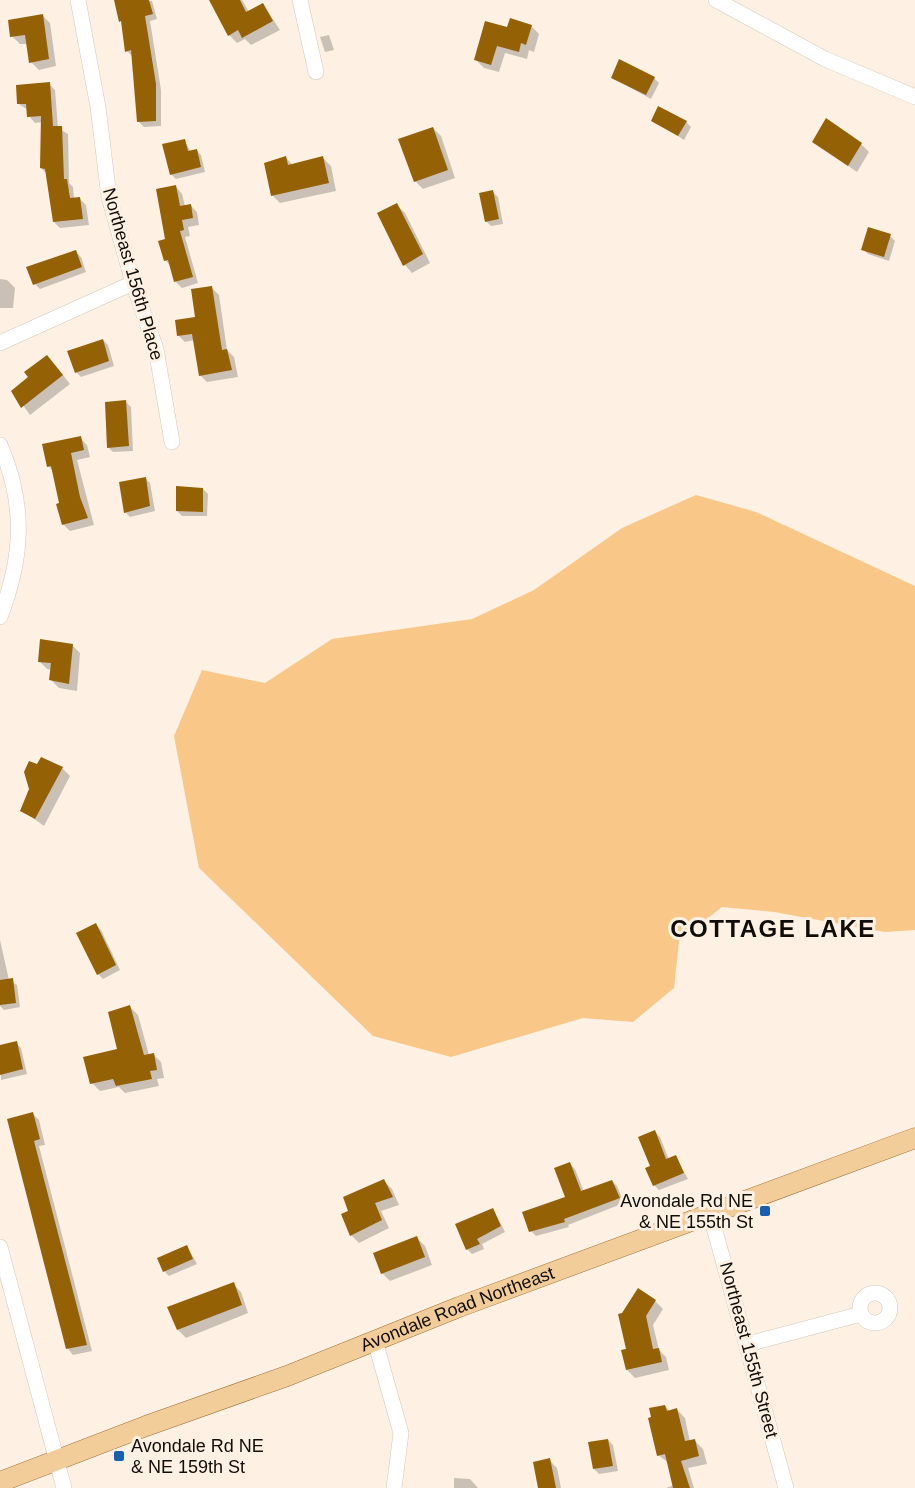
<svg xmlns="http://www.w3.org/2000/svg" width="915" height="1488" font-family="Helvetica,sans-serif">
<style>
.green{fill:#f9c788}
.shadow{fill:#0003}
.building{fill:#956105}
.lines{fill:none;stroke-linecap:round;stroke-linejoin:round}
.minor-casing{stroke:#d2c6b7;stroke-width:16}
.major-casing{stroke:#9e733a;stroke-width:21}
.minor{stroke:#fff;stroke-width:15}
.major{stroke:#f2cd9a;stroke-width:20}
.poi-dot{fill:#195faf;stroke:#fef1e3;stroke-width:2}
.labels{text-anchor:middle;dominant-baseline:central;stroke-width:6;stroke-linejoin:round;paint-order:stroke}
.street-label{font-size:18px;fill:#100c07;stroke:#fef1e3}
.poi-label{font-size:18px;fill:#100c07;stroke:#fef1e3;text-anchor:end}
.district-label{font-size:24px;font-weight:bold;letter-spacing:1.5px;fill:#100c07;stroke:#fef1e3}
</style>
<rect width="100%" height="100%" fill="#fef1e3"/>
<polygon class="green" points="696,495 756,512 915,586 915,930 885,932 774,912 722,907 679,941 674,988 633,1022 583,1018 451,1057 373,1036 199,868 174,736 202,670 265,683 332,639 472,619 534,590 622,528"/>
<g class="shadow">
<polygon points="116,0 152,1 157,19 150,21 161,90 161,126 144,127 139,122 132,56 127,51 123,24"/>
<polygon points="211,0 242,0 249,12 263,4 280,30 251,45 245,39 237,43 229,35"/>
<polygon points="42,15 50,23 56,66 39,70 31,62 28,44 20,44 12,36"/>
<polygon points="531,26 539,34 534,52 529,50 527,59 505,53 499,72 484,68 476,60 508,29"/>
<polygon points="329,35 334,50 325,52 320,37"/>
<polygon points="613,78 654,78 659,83 651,99"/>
<polygon points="49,84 55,90 58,128 68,134 69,183 73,187 74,199 80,199 86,205 89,225 60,228 54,222 47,174 41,168 43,122 35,123 29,116 28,110 19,104"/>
<polygon points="653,120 686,122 691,127 684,140"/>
<polygon points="433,128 441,136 455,178 423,189 415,181"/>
<polygon points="184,140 191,152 196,150 201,155 205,172 176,179 171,174"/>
<polygon points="814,142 861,144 869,152 857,172"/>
<polygon points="286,158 293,165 323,158 331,166 336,191 280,203 272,195"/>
<polygon points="176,187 182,194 185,206 190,205 197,212 199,225 188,227 190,236 185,237 198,283 182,288 176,282 171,266 165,260"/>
<polygon points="493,192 498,197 503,224 491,226 486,221"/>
<polygon points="397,205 405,213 430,263 412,273 405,265 379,214"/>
<polygon points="890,236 895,241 889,261 868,254 863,249"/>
<polygon points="76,252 81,257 86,272 40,289 35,284"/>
<polygon points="0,279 7,280 15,288 13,308 0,308"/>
<polygon points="212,288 219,295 227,350 234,357 238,377 207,382 200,375 194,340 185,342 178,335 197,318"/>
<polygon points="103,340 108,345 114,366 81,377 76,372"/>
<polygon points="55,365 70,384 30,415 13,391"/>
<polygon points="126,402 131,407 133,451 113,452 108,447"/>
<polygon points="80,438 87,445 90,457 77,460 94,525 70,531 63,524 54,472 48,466"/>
<polygon points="145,478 150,483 155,511 130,517 125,512"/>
<polygon points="203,489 208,494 207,516 182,516 177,511"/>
<polygon points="72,645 80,653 77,691 59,688 51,680 52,670 47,669 39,661"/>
<polygon points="38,765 62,768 70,776 44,826 22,810"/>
<polygon points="96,925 101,930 120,970 103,979 98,974"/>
<polygon points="0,940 9,980 17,985 20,1007 4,1010 0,1006"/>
<polygon points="130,1007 138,1015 149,1055 153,1054 161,1062 164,1078 157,1079 159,1086 125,1093 119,1087 100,1091 92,1083 119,1050"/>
<polygon points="16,1043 21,1048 27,1074 1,1080 0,1047"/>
<polygon points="33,1114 39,1120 45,1145 39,1146 92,1351 73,1355 68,1349 9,1120"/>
<polygon points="655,1132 660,1137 669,1160 676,1157 688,1179 659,1190 654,1185 652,1167"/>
<polygon points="570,1164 575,1169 584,1192 612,1181 617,1186 624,1203 568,1225 569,1227 536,1236 531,1231 567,1198"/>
<polygon points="384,1181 392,1189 399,1205 381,1211 389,1228 359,1243 351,1235 350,1212"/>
<polygon points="493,1209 505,1232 482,1244 484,1249 472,1254 467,1249"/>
<polygon points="417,1238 425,1246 432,1265 390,1281 382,1273"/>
<polygon points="187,1246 197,1264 169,1276 164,1271"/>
<polygon points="233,1284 241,1292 248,1313 186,1338 178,1330"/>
<polygon points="655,1301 663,1309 653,1325 659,1350 666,1357 669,1370 635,1378 627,1370 628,1350 620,1315"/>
<polygon points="665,1406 670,1411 677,1410 685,1418 690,1442 695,1441 703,1449 707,1464 688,1468 694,1488 666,1488 674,1485 669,1463 658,1455"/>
<polygon points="608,1440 613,1445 618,1471 599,1474 594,1469"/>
<polygon points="549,1460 557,1468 561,1488 540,1488"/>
<polygon points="454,1478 470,1479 478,1488 454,1488"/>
</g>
<g class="building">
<polygon points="114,0 149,0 153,14 145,16 156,84 156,121 137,122 131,50 125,52 121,21 119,22"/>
<polygon points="209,0 240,0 246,12 263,3 273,21 242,38 238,30 228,36"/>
<polygon points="43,14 49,59 29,63 25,35 10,37 8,20"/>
<polygon points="510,18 532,25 526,45 521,43 519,52 497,46 491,65 474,60 485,21 507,27"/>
<polygon points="619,59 655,77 646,95 611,78"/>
<polygon points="50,82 53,126 62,126 64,179 67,179 70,198 80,197 83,219 53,222 45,169 40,168 41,116 27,117 26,104 17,104 16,85"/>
<polygon points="658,106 687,121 678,136 651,121"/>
<polygon points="826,118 862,143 848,166 812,142"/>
<polygon points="433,127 448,170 414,182 398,139"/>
<polygon points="185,139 188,151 197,149 201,167 170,175 162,144"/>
<polygon points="286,156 288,165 323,156 329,183 271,196 264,163"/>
<polygon points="176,185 180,206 191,204 193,218 182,220 184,230 180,231 193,277 174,282 168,260 164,261 158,241 165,239 156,189"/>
<polygon points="493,190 499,219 485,222 479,193"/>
<polygon points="397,203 423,254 403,266 377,213"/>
<polygon points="868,227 891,234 884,257 861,250"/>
<polygon points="76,250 82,267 33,285 26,267"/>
<polygon points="212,286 222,350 227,349 232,370 199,376 192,334 177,336 175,320 195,317 191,289"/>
<polygon points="103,339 109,361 75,373 67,351"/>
<polygon points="47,355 63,375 21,408 11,391 28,377 24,372"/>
<polygon points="126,400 129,446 107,448 105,402"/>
<polygon points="81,436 84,450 71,453 80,497 88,518 62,525 56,504 59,503 51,466 47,467 42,444"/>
<polygon points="146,477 150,506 124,513 119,482"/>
<polygon points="176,486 203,488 203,512 176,511"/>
<polygon points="40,639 73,644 69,684 49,680 51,663 38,662"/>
<polygon points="41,757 63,767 35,819 20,811 29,789 24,772 29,761 37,764"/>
<polygon points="96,923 116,965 97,975 76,933"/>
<polygon points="13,978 16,1003 0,1005 0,980"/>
<polygon points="130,1005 144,1055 154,1053 157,1070 150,1071 152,1079 116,1086 113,1079 90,1084 83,1057 117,1049 108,1012"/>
<polygon points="17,1041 23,1069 0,1075 0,1045"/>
<polygon points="33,1112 40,1139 34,1141 87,1345 66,1349 7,1119"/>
<polygon points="655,1130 666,1159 676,1155 684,1173 653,1186 645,1168 650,1166 638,1137"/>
<polygon points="570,1162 581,1191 612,1180 620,1198 564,1219 565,1222 529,1232 522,1212 565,1197 554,1168"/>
<polygon points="384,1179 393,1197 375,1203 382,1220 350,1236 341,1214 348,1211 343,1197"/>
<polygon points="493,1208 501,1226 477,1239 480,1244 466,1250 455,1224"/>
<polygon points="417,1236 425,1257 381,1274 373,1253"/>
<polygon points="187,1245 193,1259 163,1272 157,1258"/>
<polygon points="234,1282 242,1305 177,1330 167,1307"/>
<polygon points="638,1288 656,1300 646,1316 653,1349 659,1348 662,1362 626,1370 621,1350 626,1349 618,1314 622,1313"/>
<polygon points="665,1405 667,1411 677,1408 685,1441 695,1439 699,1456 681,1461 690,1488 673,1488 665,1454 657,1456 648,1418 651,1417 649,1408"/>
<polygon points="608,1439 613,1466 593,1469 588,1442"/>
<polygon points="550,1458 556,1488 538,1488 533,1462"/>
</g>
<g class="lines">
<g class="minor-casing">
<g id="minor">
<polyline points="78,0 98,107 109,197 133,283 156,349 172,442"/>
<polyline points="300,0 316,72"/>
<polyline points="716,0 825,59 915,97"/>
<polyline points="0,343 133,283"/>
<path d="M0,445C26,505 23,557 0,617"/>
<polyline points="710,1213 786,1488"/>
<polyline points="0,1247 64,1488"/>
<circle cx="875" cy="1308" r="15"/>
<polyline points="375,1341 401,1433 394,1488"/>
<polyline points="748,1344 861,1314"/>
</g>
</g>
<g class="major-casing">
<g id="major">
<path id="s1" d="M0,1482L146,1426L287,1376L459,1307L915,1138"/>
</g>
</g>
<use href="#minor" class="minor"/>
<use href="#major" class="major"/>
</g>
<g class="poi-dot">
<rect x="759" y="1205" width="12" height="12" rx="3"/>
<rect x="113" y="1450" width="12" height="12" rx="3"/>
</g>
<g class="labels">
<g class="street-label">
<text transform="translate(133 274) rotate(74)">Northeast 156th Place</text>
<text stroke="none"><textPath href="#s1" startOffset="489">Avondale Road Northeast</textPath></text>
<text transform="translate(749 1350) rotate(75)">Northeast 155th Street</text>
</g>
<g class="poi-label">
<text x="753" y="1201">Avondale Rd NE<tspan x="753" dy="21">&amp; NE 155th St</tspan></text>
<text x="131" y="1446" text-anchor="start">Avondale Rd NE<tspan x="131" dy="21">&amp; NE 159th St</tspan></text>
</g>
<g class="district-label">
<text x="773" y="928">COTTAGE LAKE</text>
</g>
</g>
</svg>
